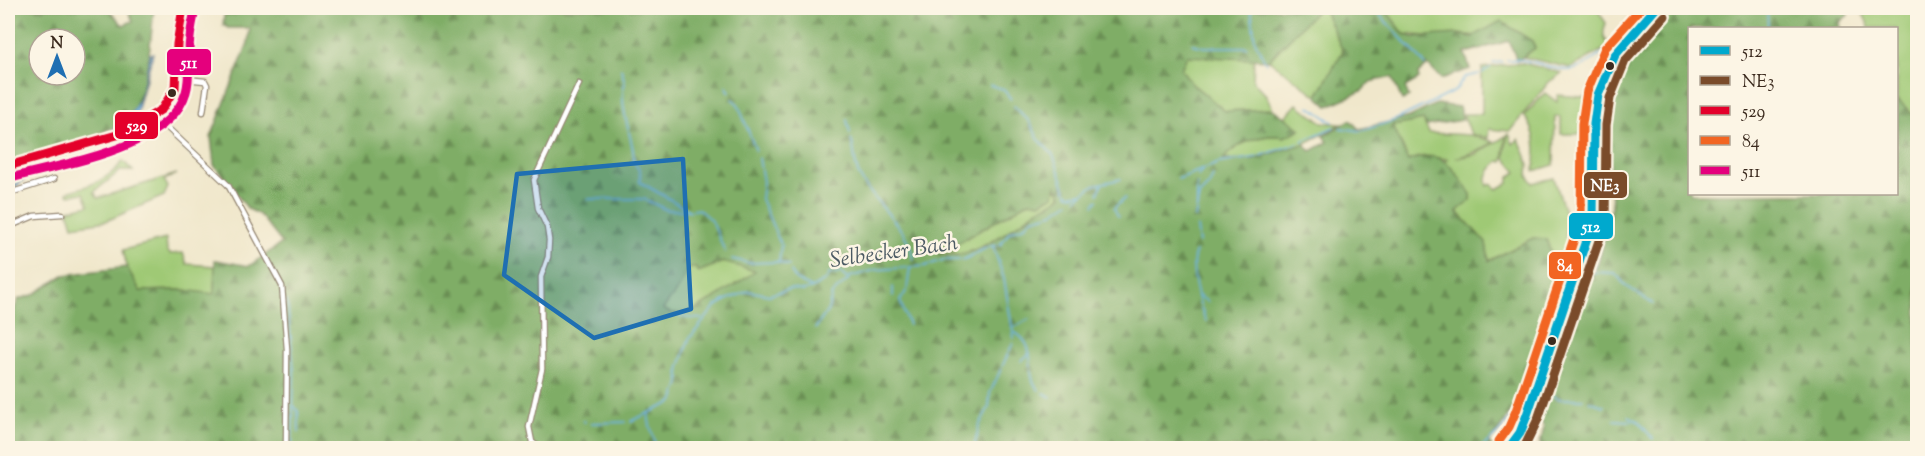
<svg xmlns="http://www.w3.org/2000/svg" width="1925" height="456" font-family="'Sorts Mill Goudy',serif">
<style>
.grass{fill:#9fc975;stroke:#6d7a4a;stroke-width:1.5}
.forest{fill:url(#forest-firs);stroke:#5d6c42;stroke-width:1.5;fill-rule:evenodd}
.water{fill:url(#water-ripples);stroke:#546e80;stroke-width:1.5}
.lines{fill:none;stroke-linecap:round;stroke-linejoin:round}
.stream{stroke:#6cb3e3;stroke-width:1.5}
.minor-casing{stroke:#968874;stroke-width:7}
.major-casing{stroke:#968874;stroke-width:8}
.minor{stroke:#fff;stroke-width:4.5}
.major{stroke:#f3c26a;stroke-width:5}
.bus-1-casing{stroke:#fcf5e5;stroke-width:14}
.bus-2-casing{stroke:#fcf5e5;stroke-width:14}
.bus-3-casing{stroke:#fcf5e5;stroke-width:14}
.bus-4-casing{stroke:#fcf5e5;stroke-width:14}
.bus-5-casing{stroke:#fcf5e5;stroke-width:14}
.bus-1{stroke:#00a9ce;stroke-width:9}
.bus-2{stroke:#7a4b2a;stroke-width:9}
.bus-3{stroke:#e4002b;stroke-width:9}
.bus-4{stroke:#f26522;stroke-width:9}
.bus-5{stroke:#e5007d;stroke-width:9}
.marked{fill:#1f6fb2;fill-opacity:0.2;stroke:#1f6fb2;stroke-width:4.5;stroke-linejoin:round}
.bus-dot{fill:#3b2a1e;stroke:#fcf5e5;stroke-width:2}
.labels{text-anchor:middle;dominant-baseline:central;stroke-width:5;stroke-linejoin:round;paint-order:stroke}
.water-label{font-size:22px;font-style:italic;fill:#4c5a63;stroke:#fcf5e5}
.line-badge{stroke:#fcf5e5;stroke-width:2}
.badge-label{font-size:16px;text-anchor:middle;font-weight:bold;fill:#fff}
</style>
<defs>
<pattern id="forest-firs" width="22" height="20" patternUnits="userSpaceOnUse" patternTransform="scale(1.5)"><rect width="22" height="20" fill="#7fad66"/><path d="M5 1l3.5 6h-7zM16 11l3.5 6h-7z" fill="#698d53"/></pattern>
<pattern id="water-ripples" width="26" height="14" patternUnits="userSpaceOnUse" patternTransform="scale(1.5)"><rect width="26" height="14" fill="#6cb3e3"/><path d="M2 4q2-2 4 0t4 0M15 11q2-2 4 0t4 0" fill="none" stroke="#5a92b7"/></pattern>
</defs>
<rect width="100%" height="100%" fill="#fcf5e5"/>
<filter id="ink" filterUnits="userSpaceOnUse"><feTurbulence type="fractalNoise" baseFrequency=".0167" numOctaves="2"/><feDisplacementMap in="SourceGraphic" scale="12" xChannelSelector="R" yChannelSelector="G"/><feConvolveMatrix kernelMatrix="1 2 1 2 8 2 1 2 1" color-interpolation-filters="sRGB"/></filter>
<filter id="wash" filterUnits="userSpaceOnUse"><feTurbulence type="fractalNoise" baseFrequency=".008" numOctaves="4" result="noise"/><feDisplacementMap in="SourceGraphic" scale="24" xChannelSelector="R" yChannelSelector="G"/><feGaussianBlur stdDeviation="1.35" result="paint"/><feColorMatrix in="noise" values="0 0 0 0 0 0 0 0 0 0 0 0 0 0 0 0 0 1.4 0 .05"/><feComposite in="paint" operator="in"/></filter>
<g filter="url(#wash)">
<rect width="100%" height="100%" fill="#f0e7cb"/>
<g class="grass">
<polygon points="1319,8 1323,8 1343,51 1317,96 1269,60"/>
<path d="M1384,8H1603L1598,11L1606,23C1602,33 1603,38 1610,46L1571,68L1523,57L1535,48L1532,41L1457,34L1438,37L1404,34Z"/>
<polygon points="1860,8 1917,8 1917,119 1897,99 1896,28 1868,28 1867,22"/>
<polygon points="1187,55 1254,59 1253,81 1266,95 1273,109 1225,111 1191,83 1181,69"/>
<polygon points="1523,63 1562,73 1549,82 1510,131 1489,129 1488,138 1471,134 1463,114 1482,114 1482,68"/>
<path d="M1545,93L1557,102L1558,95L1593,98L1589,134H1561V117H1555L1554,165L1534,171C1537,150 1538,132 1524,116Z"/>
<path d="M1297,104L1322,122L1340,124C1307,144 1263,167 1223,160C1235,143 1265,132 1284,137L1300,129L1285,117Z"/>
<path d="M1423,120L1429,133L1471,135L1494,142L1478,151L1456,158L1476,154L1506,136L1503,162L1499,161C1491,168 1484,175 1488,186L1491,184L1497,189L1509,183V177L1517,172L1505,158L1507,136L1509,134L1513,144L1519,139L1529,164L1528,176L1533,183L1554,178L1567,218L1566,237L1584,238L1577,264L1552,256L1546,240L1533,238L1489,261L1486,243L1457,211L1471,200V195L1444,161L1447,159C1431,158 1427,152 1409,161L1393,126Z"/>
<path d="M123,161L133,171H120L94,192L98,198L177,174L164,180L168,187L164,196L106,221L73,226L68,210L89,205L84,193L69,195L67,192C89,186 109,180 123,161Z"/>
<path d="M1056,186L1062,195C1056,202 1046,205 1038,210C1008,230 977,259 938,255L1030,201L1040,203Z"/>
<polygon points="166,239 167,251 170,254 183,253 187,264 215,266 214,295 184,290 140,291 127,267 123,250"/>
<path d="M723,262L756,271C743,281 733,286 720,295C703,305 683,322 663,309L680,286L687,269C703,265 706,271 723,262Z"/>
</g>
<g class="forest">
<path d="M8,8H107L123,25L133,21L127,8H154C151,36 148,86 134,111C121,135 35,153 8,162ZM39,39H75V75H39Z"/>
<path d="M238,8H1319L1269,60L1187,56L1181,69L1191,83L1225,111L1273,109L1301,129L1284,137C1265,132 1234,143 1223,160L1253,159L1304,144L1311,151L1328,142L1323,136L1350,120L1359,129L1410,117L1436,104L1459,107L1463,120L1426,126L1423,120L1393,126L1408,161C1445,147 1451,167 1471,194V200L1457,211L1486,243L1489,261L1533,238L1546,239C1558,271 1557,287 1548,319L1555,326L1525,414L1515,407L1489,443L1492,448H8V322L19,299L33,295L64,275L127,267L140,291L184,290L214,294L215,260L249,266L282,243L260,215L248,209L214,165L211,137L248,43L250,28H228L223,25L224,15L237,14ZM1056,186L1062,195C1056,202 1046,205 1038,210C1010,228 976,262 939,255L945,251L953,253V246L1030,201L1040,203L1054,195ZM723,262L755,271C743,281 732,286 719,295C703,305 683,322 663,309L680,286L687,269L695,267L698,272Z"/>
<polygon points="1323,8 1361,8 1372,16 1384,8 1404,34 1413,37 1457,34 1472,37 1501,21 1532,41 1535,48 1517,61 1509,41 1465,53 1470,69 1441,79 1428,65 1418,74 1419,79 1405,87 1409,97 1402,100 1392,77 1370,82 1362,91 1328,106 1317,96 1343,51"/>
<polygon points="1679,8 1846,8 1848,15 1840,22 1841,28 1690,28 1690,194 1896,194 1897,99 1917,119 1917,448 1539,448 1544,428 1539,416 1578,317 1578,306 1599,261 1612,206 1608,117 1617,84 1644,35"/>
</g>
<g class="water">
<path d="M153,53L136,116L130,124L117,132L113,130C140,116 144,81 150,54Z"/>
<polygon points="88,146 39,166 8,194 8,190 38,164"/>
</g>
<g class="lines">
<g class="stream">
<polyline points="1251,8 1255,41 1266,63"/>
<polyline points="1767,8 1768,28"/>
<polyline points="1379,14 1426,65"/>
<polyline points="1636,35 1643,34 1676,8"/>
<polyline points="1192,44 1204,47 1247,47"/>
<polyline points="1638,44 1643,34"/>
<path d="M1507,60C1532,57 1554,72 1572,70C1583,69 1618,43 1626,34"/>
<polyline points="1493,63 1502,62"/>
<path d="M621,69L625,83C616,103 638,152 633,161L640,171V182L690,211L698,209L712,221L725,252"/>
<polyline points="1482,73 1491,67"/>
<polyline points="990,85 1003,89 1011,99"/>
<polyline points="726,86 730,92"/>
<polyline points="732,99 738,104 756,151"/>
<polyline points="1014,106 1029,121 1039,140 1053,155 1066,190 1069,195 1082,193"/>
<polyline points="1309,106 1333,122"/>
<polyline points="847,120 850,133"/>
<polyline points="1600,122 1605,89 1611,79 1627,60"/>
<polyline points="1600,126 1606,148 1599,171 1600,193"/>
<polyline points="162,127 168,133"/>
<polyline points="1340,128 1361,131 1395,120 1455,91 1465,77 1479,74"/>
<polyline points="172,137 178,143"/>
<path d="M851,139C855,151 854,164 859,175C873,204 912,229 913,261"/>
<polyline points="1302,141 1334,127"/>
<polyline points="181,145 186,150"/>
<polyline points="188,152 203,164"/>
<polyline points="759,158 763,182 761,199 781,245 779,263"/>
<polyline points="1198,176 1202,170"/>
<polyline points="1178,179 1219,163 1257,157 1298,143"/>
<polyline points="1197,184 1197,207"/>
<polyline points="1098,194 1102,184"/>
<polyline points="1600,196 1601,202"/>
<polyline points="1077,198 1094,185 1121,179"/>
<polyline points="588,199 644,199 667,210 687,210"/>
<polyline points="1094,205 1098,200"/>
<polyline points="1118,216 1114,208 1125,198"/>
<polyline points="1195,218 1199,195 1209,185 1213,176"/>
<polyline points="1197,227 1199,243"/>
<polyline points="993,246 1004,279 1014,338"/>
<path d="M1196,252C1188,265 1200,307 1206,321"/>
<polyline points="732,259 749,263 777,262 789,266"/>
<polyline points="1594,268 1607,217"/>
<polyline points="791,272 796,280 812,288 826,280 829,274 837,274 839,271 846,278 875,270 925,266 943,260 963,260 988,247 1001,244 1009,232 1023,227 1032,219 1053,213 1069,202"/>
<polyline points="1592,272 1615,273 1626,286 1653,304"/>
<polyline points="893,296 893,287"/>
<polyline points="1199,296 1208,302"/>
<polyline points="287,301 294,371 292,448"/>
<polyline points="1572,310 1592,272"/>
<polyline points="679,317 702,319"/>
<polyline points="1568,317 1570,313"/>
<polyline points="909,325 900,301 907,290 910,267"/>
<polyline points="1013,328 1029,319"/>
<polyline points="815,329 828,310 832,294 849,279"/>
<path d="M1014,332C1041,347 1022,373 1039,390"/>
<polyline points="1555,351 1563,348 1566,342 1563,327 1566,320"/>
<polyline points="1021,361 1030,353"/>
<polyline points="1540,391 1560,399 1583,399"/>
<polyline points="1044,393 1051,397"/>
<polyline points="1589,401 1604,406"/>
<polyline points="294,406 298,411 299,432"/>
<path d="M649,412C646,424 656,435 655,448"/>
<polyline points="1629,416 1639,422 1653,439"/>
<polyline points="1614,420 1633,421"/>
<polyline points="583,421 585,422"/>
<polyline points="631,421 673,402 680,383 679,370 689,339 715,307 726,300 749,291 769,295 790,289 803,291 812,288"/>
<polyline points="591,423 626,422"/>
<polyline points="974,448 979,426 989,407 990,393 1013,343"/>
<path d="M1480,448C1500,435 1519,411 1527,388C1531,377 1533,355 1544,350"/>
</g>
</g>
</g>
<g filter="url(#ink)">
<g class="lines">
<g class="minor-casing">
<g id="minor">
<polyline points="176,78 205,81 207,85 203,112"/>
<polyline points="156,117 228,185 282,286 287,349 286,448"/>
<polyline points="8,197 13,192 54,179"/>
<polyline points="8,227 34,216 62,214"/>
<polyline points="540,448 532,442 529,427 542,369 541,277 548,257 549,240 547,227 538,208 534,180 579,84"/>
</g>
</g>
<g class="major-casing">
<g id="major">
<path d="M8,166C51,153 154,138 173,94C180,79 175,60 177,44C178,32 181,20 183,8"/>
<polyline points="1509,448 1520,433 1527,415 1593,220 1594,124 1598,95 1615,55 1656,8"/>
</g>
</g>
<use href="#minor" class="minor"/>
<use href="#major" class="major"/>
<g class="bus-1-casing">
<polyline id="bus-1" points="1509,448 1520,433 1527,415 1593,220 1594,124 1598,95 1615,55 1656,8"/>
</g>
<g class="bus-2-casing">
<polyline id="bus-2" points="1524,448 1538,419 1605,223 1606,125 1610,98 1625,61 1665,16"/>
</g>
<g class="bus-3-casing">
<polyline id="bus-3" points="8,166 124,133 162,109 175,88 177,44 183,8"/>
</g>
<g class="bus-4-casing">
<polyline id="bus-4" points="1499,441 1509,427 1516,411 1581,218 1582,124 1587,91 1605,48 1641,8"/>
</g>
<g class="bus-5-casing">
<path id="bus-5" d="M11,178C60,164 170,149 186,92C190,79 188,65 189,51C189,37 192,24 195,10"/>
</g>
<use href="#bus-1" class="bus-1"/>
<use href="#bus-2" class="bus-2"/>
<use href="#bus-3" class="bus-3"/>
<use href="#bus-4" class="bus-4"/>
<use href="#bus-5" class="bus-5"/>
</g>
</g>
<path class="marked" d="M683,159L691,309L594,338L504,275L517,174Z"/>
<g class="bus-dot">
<circle cx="1610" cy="66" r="5"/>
<circle cx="172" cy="93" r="5"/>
<circle cx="1552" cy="341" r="5"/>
</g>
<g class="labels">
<g class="water-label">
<text transform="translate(894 253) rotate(-8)">Selbecker Bach</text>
</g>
</g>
<g class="line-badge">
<rect x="166" y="48" width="46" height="28" rx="6" fill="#e5007d"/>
<rect x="114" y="111" width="45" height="29" rx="6" fill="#e4002b"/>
<rect x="1583" y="171" width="45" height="28" rx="6" fill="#7a4b2a"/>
<rect x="1568" y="212" width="46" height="28" rx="6" fill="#00a9ce"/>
<rect x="1548" y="251" width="34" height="29" rx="6" fill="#f26522"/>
</g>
<g class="badge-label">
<text x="189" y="68">511</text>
<text x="137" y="131">529</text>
<text x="1605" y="191">NE3</text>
<text x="1591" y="232">512</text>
<text x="1565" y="271">84</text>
</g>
<rect width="1925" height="456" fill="none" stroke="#fcf5e5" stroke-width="30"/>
<rect x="1688" y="27" width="210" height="168" fill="#fcf5e5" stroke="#afa495" stroke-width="1.5"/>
<rect x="1700" y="46" width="30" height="9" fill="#00a9ce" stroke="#afa495" stroke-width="1.5"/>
<text x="1742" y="57" font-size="18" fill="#3b2a1e">512</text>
<rect x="1700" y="76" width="30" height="9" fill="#7a4b2a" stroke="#afa495" stroke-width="1.5"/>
<text x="1742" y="87" font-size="18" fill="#3b2a1e">NE3</text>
<rect x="1700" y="106" width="30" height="9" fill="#e4002b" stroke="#afa495" stroke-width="1.5"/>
<text x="1742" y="117" font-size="18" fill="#3b2a1e">529</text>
<rect x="1700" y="136" width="30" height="9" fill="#f26522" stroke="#afa495" stroke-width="1.5"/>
<text x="1742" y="147" font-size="18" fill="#3b2a1e">84</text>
<rect x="1700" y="166" width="30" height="9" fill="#e5007d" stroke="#afa495" stroke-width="1.5"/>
<text x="1742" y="177" font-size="18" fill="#3b2a1e">511</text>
<g transform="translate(57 57)"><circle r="28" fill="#fcf5e5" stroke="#afa495" stroke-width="1.5"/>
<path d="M0-4.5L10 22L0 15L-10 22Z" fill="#1f6fb2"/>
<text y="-9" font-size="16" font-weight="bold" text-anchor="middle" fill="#3b2a1e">N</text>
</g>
</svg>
